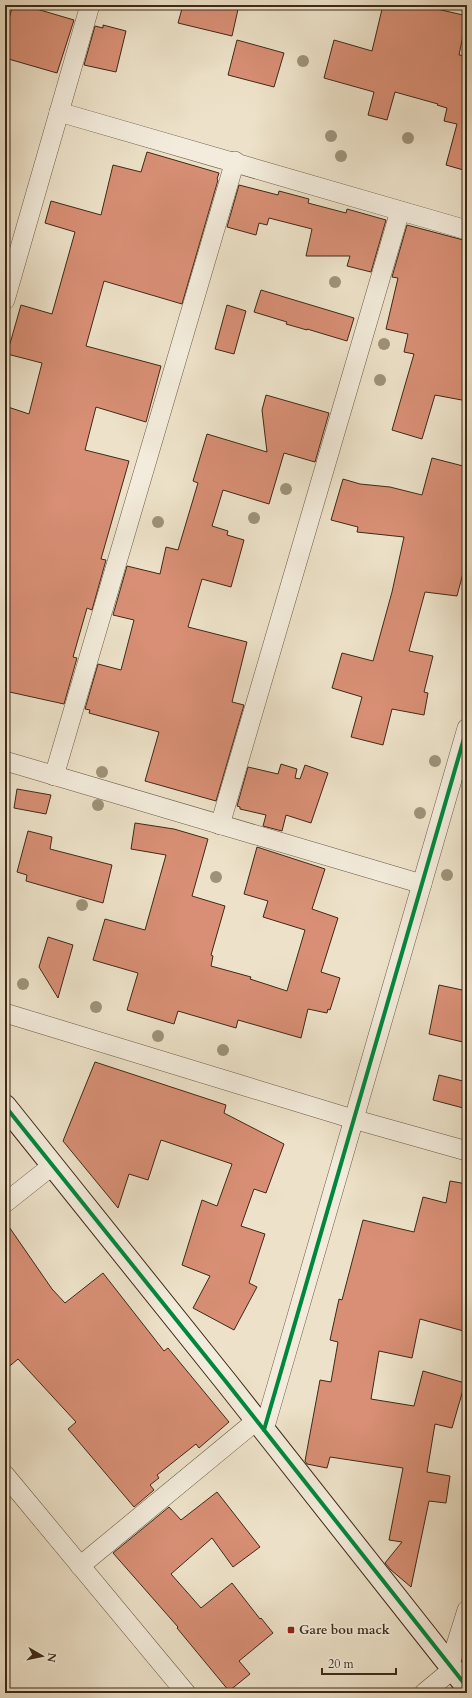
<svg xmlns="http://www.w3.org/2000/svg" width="472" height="1698" font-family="Cardo,serif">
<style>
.building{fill:#d88f75;stroke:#3e2916}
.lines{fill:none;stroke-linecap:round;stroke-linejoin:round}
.street-casing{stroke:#6a5743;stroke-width:20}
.secondary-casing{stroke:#3e2916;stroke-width:24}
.street{stroke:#f3ecdc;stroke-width:19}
.secondary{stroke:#f3ecdc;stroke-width:22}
.cycleway-casing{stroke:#f3ecdc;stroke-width:6}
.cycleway{stroke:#00873e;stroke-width:4}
.tree{fill:#9d9278}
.poi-dot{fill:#8f2418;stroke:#f3ecdc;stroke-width:1.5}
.labels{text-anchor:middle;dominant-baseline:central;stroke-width:3.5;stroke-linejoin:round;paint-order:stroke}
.poi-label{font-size:13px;font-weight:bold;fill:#3e2916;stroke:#f3ecdc;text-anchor:start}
</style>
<rect width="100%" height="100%" fill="#ede2c9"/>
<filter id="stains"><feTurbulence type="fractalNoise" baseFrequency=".005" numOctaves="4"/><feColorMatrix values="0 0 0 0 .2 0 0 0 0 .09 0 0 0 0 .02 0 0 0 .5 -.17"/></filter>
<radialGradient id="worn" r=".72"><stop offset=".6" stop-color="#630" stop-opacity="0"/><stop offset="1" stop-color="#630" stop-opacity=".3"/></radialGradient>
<g class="building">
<polygon points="13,5 23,5 74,20 57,73 5,58 5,32"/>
<polygon points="183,5 239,5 232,36 178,23"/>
<polygon points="383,5 420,5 467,16 459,55 467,56 467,171 446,165 457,124 444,121 447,108 437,105 438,104 395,92 387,120 368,115 374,92 324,78 334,40 372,51"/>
<polygon points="103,25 126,31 116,72 84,65 95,26 103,28"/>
<polygon points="237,40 284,53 274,87 228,75"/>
<polygon points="147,152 219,173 217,179 218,180 182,304 104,281 86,346 161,366 146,422 96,407 85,450 129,461 101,559 106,560 92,610 87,608 73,657 77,658 64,704 5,691 5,406 29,414 42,363 7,354 21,305 52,314 75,232 45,223 51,201 101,215 113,165 141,172"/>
<polygon points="239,185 278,195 279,191 309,199 308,203 346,213 347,209 386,220 371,272 347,266 350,256 306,256 312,229 269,218 267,225 259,223 256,235 227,227"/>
<polygon points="407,225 467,241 467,401 435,395 422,439 392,430 414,354 404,352 408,334 386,329 398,278 392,277"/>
<polygon points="261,290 354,318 347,341 307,329 307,330 286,324 287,322 254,312"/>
<polygon points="227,305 246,311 234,354 215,349"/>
<polygon points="266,395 329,413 315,462 284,453 269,504 223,490 212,526 228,531 227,535 244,540 231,587 202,579 188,627 247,642 232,702 244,705 216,801 145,781 159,732 89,713 90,710 85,709 98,664 121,670 134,620 113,615 127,566 160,574 166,547 178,550 198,483 193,481 207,434 267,452 262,410"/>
<polygon points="432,458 467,467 467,558 457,596 425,592 409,651 433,656 424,692 428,693 424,715 392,709 383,745 351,737 362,697 332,688 342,653 373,661 392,592 404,537 357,532 358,527 331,520 343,479 360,484 390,487 422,495"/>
<polygon points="281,764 297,769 295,778 300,779 305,765 328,773 311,823 286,815 282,831 263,826 266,815 240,809 240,807 237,806 248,767 278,774"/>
<polygon points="17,789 51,795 46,814 14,808"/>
<polygon points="135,823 174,829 208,839 192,896 225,906 211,955 213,956 211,966 251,977 250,979 287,991 305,930 263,917 268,901 244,894 257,847 325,869 312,909 338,918 321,972 340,978 330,1010 328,1009 327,1013 308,1009 301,1038 238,1020 236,1028 178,1011 174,1024 127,1010 138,973 93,960 105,919 145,930 166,855 131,849"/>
<polygon points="28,831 52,837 50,849 112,865 103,903 26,881 27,875 17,872"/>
<polygon points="48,937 73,945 58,998 39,967"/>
<polygon points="439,985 467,991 467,1043 429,1034"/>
<polygon points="95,1062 226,1105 224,1113 284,1144 266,1193 254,1189 241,1226 265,1234 249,1283 257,1287 234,1330 193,1308 210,1276 182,1265 202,1200 217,1206 232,1164 161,1140 148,1180 129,1174 118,1208 63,1141"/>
<polygon points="439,1075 467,1082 467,1109 433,1100"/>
<polygon points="450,1181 467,1184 467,1332 420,1319 412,1358 379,1351 371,1399 414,1406 423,1371 465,1383 452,1428 435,1424 427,1472 450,1476 446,1503 429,1501 411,1587 391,1570 385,1563 402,1542 389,1540 403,1468 330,1457 327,1468 307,1464 305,1461 320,1380 331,1382 338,1342 330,1340 339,1299 342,1300 363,1220 414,1232 423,1197 446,1203"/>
<polygon points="5,1221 52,1289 65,1303 103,1273 164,1351 168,1348 229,1422 199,1448 196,1444 157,1475 159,1478 150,1485 154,1490 134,1507 68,1429 76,1422 18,1359 5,1370"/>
<polygon points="217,1492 260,1547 233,1567 212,1538 171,1574 201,1608 232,1583 260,1619 261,1618 273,1633 239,1661 250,1674 229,1691 177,1628 178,1627 113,1553 169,1507 181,1520"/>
</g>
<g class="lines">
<g class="street-casing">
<g id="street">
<polyline points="59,112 467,230"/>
<polyline points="5,300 90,5"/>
<polyline points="5,761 422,884"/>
<polyline points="54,776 235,161"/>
<polyline points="220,825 400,211"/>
<polyline points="5,1013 353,1119 467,1151"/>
<polyline points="5,1203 53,1165"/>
<polyline points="264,1430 467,728"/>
<polyline points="5,1475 186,1693"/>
<polyline points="80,1566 257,1420"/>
<polyline points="450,1664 467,1610"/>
<polyline points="424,1693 453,1669"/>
</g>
</g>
<g class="secondary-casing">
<polyline id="secondary" points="5,1106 227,1383 467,1687"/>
</g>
<use href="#street" class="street"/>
<use href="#secondary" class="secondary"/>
<g class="cycleway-casing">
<g id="cycleway">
<polyline points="5,1106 227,1383 467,1687"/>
<polyline points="264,1430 467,728"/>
</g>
</g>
<use href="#cycleway" class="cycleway"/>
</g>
<g class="tree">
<circle cx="303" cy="61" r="6"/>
<circle cx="331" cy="136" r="6"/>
<circle cx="408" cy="138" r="6"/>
<circle cx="341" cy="156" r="6"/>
<circle cx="335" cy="282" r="6"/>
<circle cx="384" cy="344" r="6"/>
<circle cx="380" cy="380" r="6"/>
<circle cx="286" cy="489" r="6"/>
<circle cx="254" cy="518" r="6"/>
<circle cx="158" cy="522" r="6"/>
<circle cx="435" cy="761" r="6"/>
<circle cx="102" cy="772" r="6"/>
<circle cx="98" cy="805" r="6"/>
<circle cx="420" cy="813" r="6"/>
<circle cx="447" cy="875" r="6"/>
<circle cx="216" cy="877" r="6"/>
<circle cx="82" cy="905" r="6"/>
<circle cx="23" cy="984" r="6"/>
<circle cx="96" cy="1007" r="6"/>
<circle cx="158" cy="1036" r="6"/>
<circle cx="223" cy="1050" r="6"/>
</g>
<rect class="poi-dot" x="287" y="1626" width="8" height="8" rx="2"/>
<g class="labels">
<g class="poi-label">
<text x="299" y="1630">Gare bou mack</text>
</g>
</g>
<rect width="472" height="1698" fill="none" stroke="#ede2c9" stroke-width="20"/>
<rect x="6" y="6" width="460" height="1686" fill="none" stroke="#3e2916" stroke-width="2"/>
<rect x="10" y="10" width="452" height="1678" fill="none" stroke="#3e2916"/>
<g transform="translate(42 1656) rotate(99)" stroke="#f3ecdc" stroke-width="3" paint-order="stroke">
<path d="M0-3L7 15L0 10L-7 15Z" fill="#3e2916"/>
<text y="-6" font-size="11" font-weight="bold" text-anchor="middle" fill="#3e2916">N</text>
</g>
<path d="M322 1668v6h74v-6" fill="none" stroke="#3e2916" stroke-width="2"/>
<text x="328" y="1668" font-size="12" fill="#3e2916" stroke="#f3ecdc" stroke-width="3" paint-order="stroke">20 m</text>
<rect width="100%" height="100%" filter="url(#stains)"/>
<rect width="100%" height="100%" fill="url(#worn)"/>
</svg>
